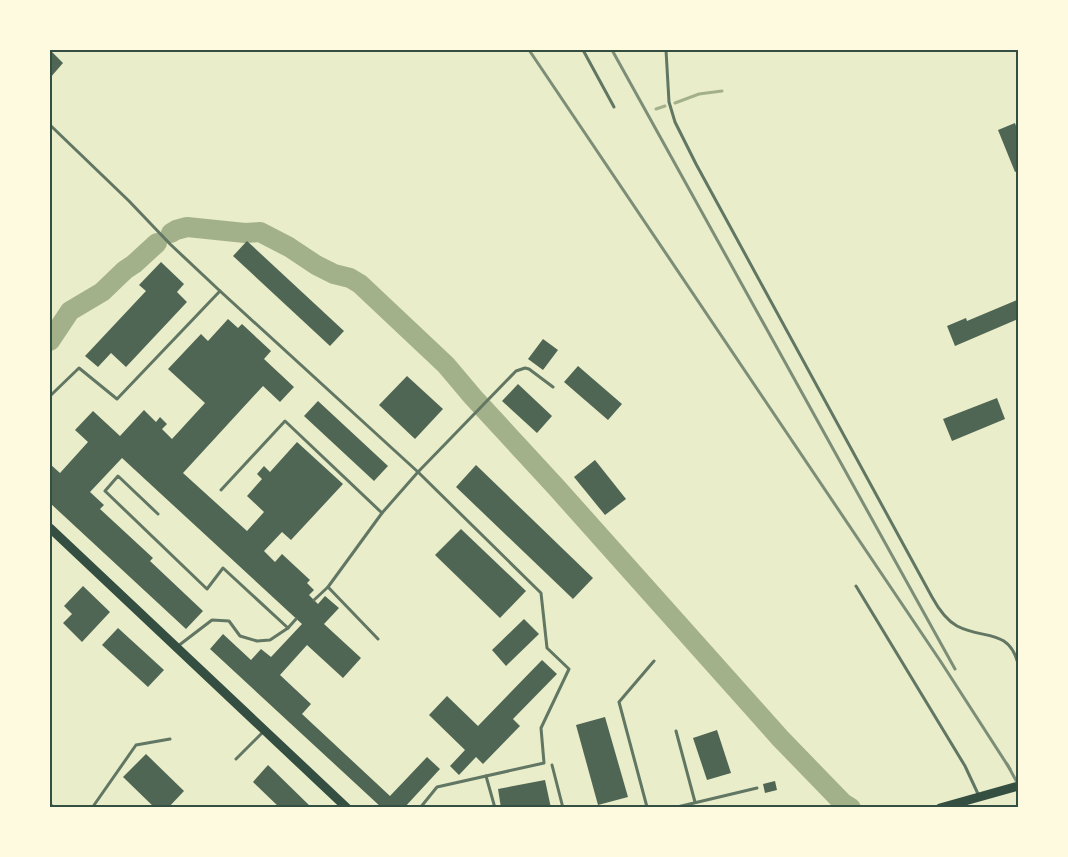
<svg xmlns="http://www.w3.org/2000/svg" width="1068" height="857" font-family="'IBM Plex Serif',serif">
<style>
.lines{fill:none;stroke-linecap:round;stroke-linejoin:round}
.stream{stroke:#a3b18a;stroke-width:3}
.river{stroke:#a3b18a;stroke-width:20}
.building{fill:#4f6655}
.service{stroke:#617663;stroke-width:3}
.minor{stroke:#617663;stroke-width:6}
.secondary{stroke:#344e41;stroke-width:9}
.rail{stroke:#7c8e77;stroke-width:3}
.neatline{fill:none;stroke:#344e41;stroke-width:2}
</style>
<rect width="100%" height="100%" fill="#e9edc9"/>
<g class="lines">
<g class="stream">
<polyline points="675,103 699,94 722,91"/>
<polyline points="656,109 665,106"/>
</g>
<g class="river">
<polyline points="171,233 176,230 187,227 245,233 260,232 289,247 316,265 334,274 350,278 360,284 446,365 473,397 556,487 780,738 843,803 851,808"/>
<polyline points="50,341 70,311 102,292 125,270 134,264 157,243"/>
</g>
</g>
<g class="building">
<polygon points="50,50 63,63 50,78"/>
<polygon points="1015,123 1018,132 1018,171 1015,172 998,130"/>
<polygon points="247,241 344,331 330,346 233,256"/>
<polygon points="161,262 184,284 177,292 187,302 126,367 111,353 98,367 85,356 146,291 139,285"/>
<polygon points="1018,295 1018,319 955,346 947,326 966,318 967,321 1017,300 1016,297"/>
<polygon points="228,319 238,328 242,324 271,351 264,359 294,387 280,402 263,386 183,473 247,531 264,512 247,496 262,479 257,474 264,466 270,472 297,442 343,484 291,540 282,532 264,551 275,562 282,554 310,580 307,583 314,590 309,595 318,604 325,596 339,608 324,624 361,658 343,678 307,645 280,675 311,704 302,714 390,796 427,757 440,769 404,808 382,808 210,649 223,634 251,660 261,649 271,657 302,624 122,458 90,492 104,505 100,509 153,558 150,561 203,611 186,629 50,503 50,464 60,473 88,442 75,430 93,411 120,436 144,410 156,422 160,417 167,424 162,429 172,439 205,403 168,369 201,334 208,341"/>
<polygon points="543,339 558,350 543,370 528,359"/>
<polygon points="578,366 622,404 608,420 564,382"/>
<polygon points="407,376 443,409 415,439 379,405"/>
<polygon points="518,384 552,416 537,433 502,401"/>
<polygon points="997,398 1005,419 952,441 943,419"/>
<polygon points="318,401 388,466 374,481 304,416"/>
<polygon points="595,460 626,499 605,515 574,477"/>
<polygon points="476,465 593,578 573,599 456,487"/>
<polygon points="461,529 526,591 500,618 435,555"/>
<polygon points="83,586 110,612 82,642 63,623 72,614 64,606"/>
<polygon points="524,619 539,634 506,666 492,650"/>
<polygon points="118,628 164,670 148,687 102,645"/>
<polygon points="542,660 557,674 513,719 520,726 483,764 476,757 459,775 450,766 465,750 429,715 447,696 478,726"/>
<polygon points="605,717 628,797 598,805 576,725"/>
<polygon points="717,730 731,773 707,780 693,738"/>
<polygon points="146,754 184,791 168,808 155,808 123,777"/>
<polygon points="268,765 312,808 280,808 253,782"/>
<polygon points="545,780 551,808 501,808 498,789"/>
<polygon points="775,781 777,790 765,793 763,784"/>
</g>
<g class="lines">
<g class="service">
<polyline points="583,50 614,107"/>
<path d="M666,50L669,102L675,122L696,164L932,597C938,608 946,620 957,626C984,640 1008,628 1018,663"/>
<polyline points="50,125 129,201 170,244 220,291 418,472 516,371 525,368 529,369 553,387"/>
<polyline points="50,396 79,368 117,399 220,291"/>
<polyline points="221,490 285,421 382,513"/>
<polyline points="158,514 118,476 105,491 207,589 223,568 288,628 270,640 257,641 240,636 229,621 212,620 178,646"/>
<polyline points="856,586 965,766 979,796"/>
<polyline points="314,600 328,587"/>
<polyline points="288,628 296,619"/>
<polyline points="378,639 328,587 382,513 418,472 541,593 547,648 569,669 541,728 544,763 437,787 420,808"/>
<polyline points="676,731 695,802"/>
<polyline points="236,759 264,731"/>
<polyline points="552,765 563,808"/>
<polyline points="486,776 495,808"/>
<polyline points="647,807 619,702 654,661"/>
<polyline points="92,808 136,745 170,739"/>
<polyline points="644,808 663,808"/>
<polyline points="673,808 757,788"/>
</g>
<polyline class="minor" points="50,806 52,808"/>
<g class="secondary">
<polyline points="50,528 347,808"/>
<polyline points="940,808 1018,786"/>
</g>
<g class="rail">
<polyline points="529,50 941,662 1010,769"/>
<polyline points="612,50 955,669"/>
<polyline points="1007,764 1018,784"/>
</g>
</g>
<rect width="1068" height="857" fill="none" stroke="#fefae0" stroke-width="102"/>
<rect x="51" y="51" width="966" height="755" class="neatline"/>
</svg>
